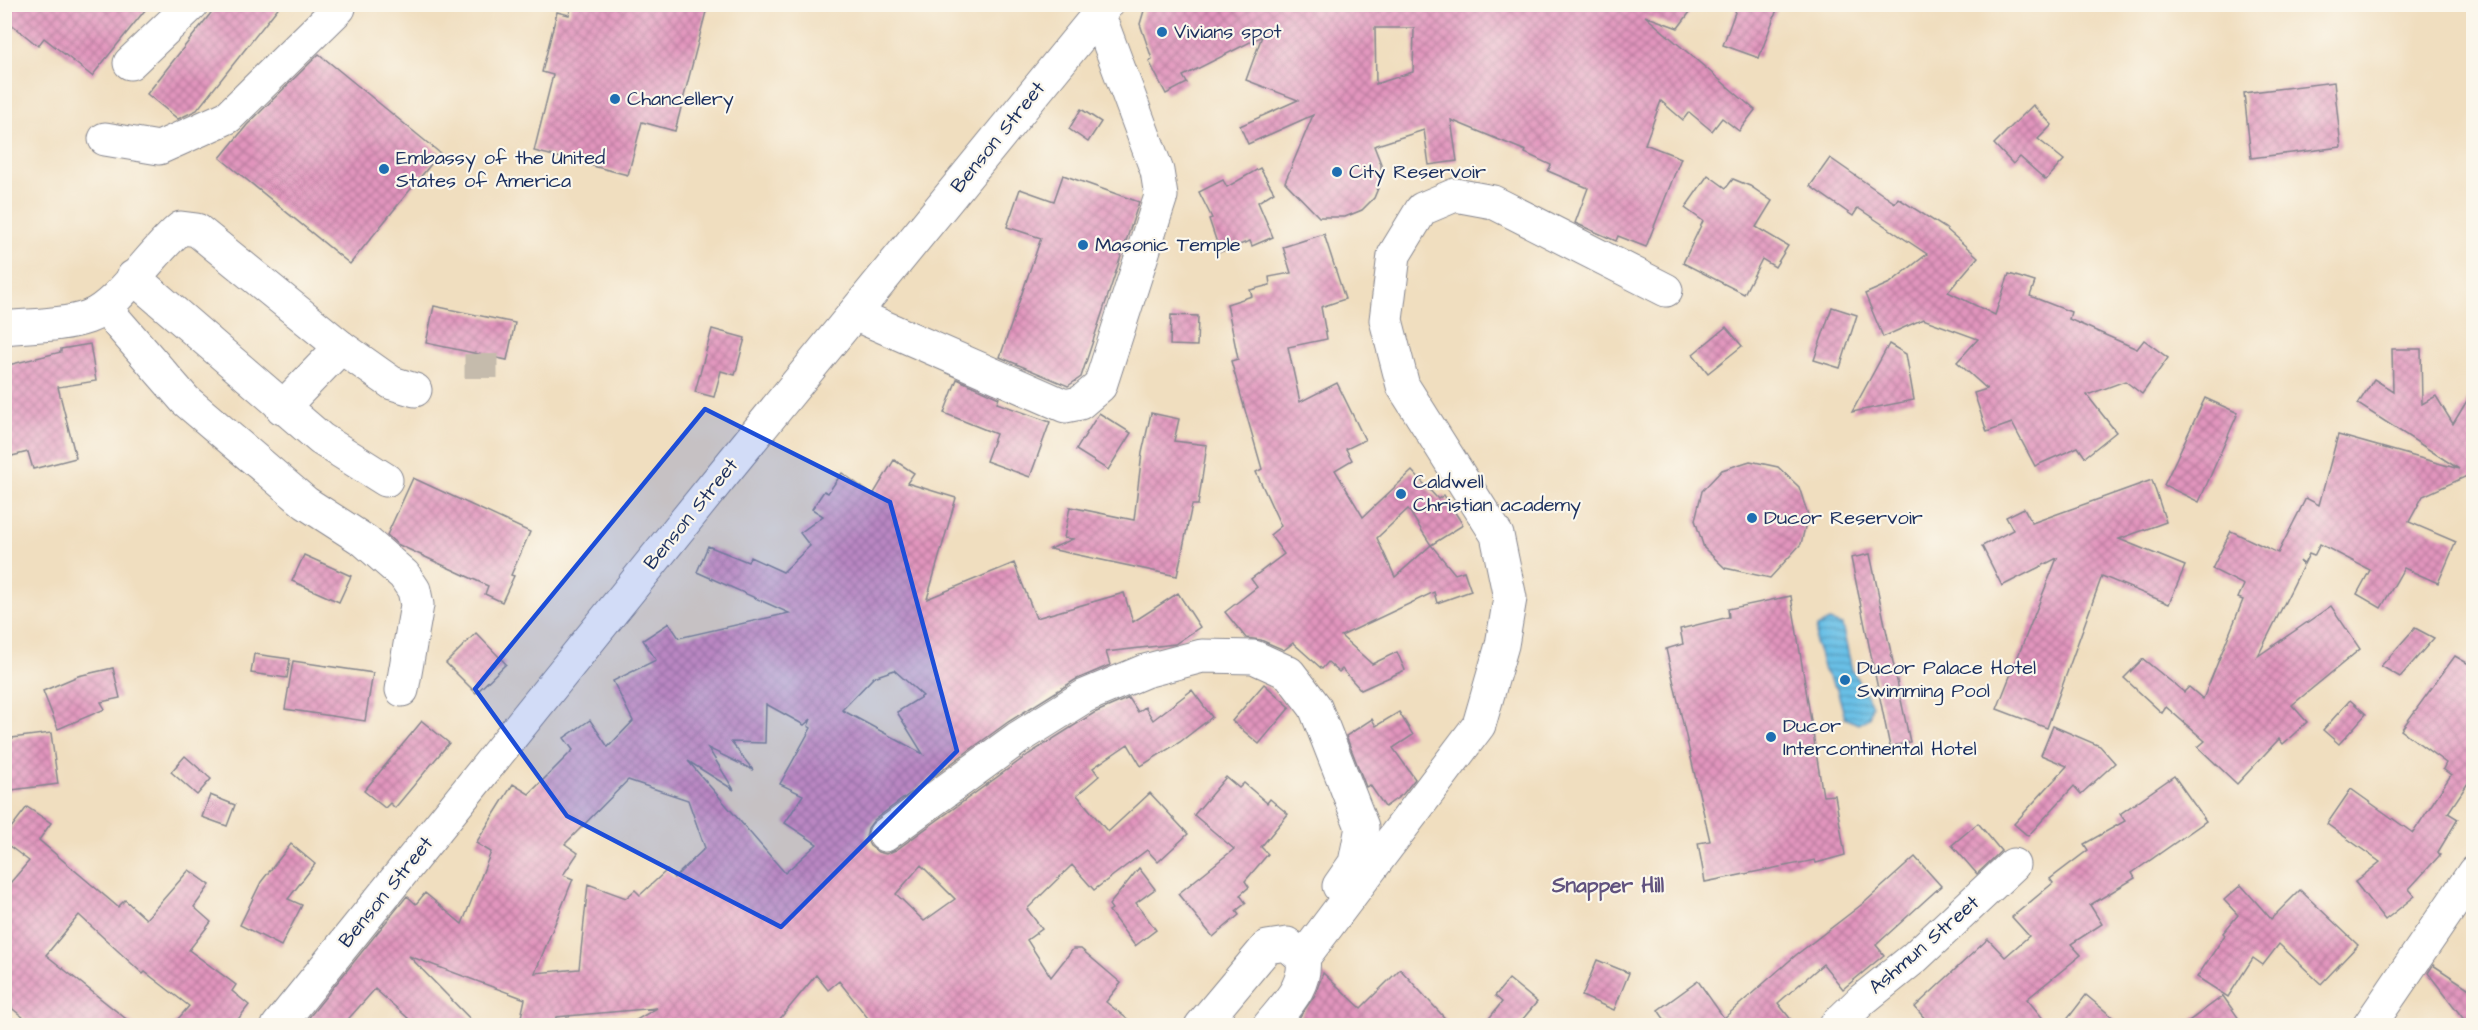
<svg xmlns="http://www.w3.org/2000/svg" width="2478" height="1030" font-family="'Architects Daughter',sans-serif">
<style>
.water{fill:url(#water-rules);stroke:#4278a2;stroke-width:1.5}
.building{fill:url(#building-cross-hatch);fill-rule:evenodd}
.lines{fill:none;stroke-linecap:round;stroke-linejoin:round}
.minor-tunnel{stroke:#c5bbac;stroke-width:33;stroke-dasharray:33 16;stroke-linecap:butt}
.minor-casing{stroke:#86868e;stroke-width:35}
.major-casing{stroke:#86868e;stroke-width:35}
.minor{stroke:#fff;stroke-width:33}
.major{stroke:#fff;stroke-width:33}
.marked{fill:#1d4ed8;fill-opacity:0.2;stroke:#1d4ed8;stroke-width:4.5;stroke-linejoin:round}
.poi-dot{fill:#1f6fb2;stroke:#fbf7ec;stroke-width:2}
.labels{text-anchor:middle;dominant-baseline:central;stroke-width:4.5;stroke-linejoin:round;paint-order:stroke}
.poi-label{font-size:20px;fill:#1b2f5e;stroke:#fbf7ec;text-anchor:start}
.street-label{font-size:20px;fill:#1b2f5e;stroke:#fbf7ec}
.neighbourhood-label{font-size:21px;font-weight:bold;fill:#61537f;stroke:#fbf7ec}
</style>
<defs>
<pattern id="water-rules" width="6" height="5" patternUnits="userSpaceOnUse" patternTransform="scale(1.5)"><rect width="6" height="5" fill="#69c0e6"/><path d="M0 2.5h6" fill="none" stroke="#569cbe"/></pattern>
<pattern id="building-cross-hatch" width="8" height="8" patternUnits="userSpaceOnUse" patternTransform="scale(1.5)"><rect width="8" height="8" fill="#e295bd"/><path d="M0 0l8 8M0 8l8-8" fill="none" stroke="#b67a9d"/></pattern>
</defs>
<rect width="100%" height="100%" fill="#fbf7ec"/>
<filter id="ink" filterUnits="userSpaceOnUse"><feTurbulence type="fractalNoise" baseFrequency=".0167" numOctaves="2"/><feDisplacementMap in="SourceGraphic" scale="12" xChannelSelector="R" yChannelSelector="G"/><feConvolveMatrix kernelMatrix="1 2 1 2 8 2 1 2 1" color-interpolation-filters="sRGB"/></filter>
<filter id="wash" filterUnits="userSpaceOnUse"><feTurbulence type="fractalNoise" baseFrequency=".008" numOctaves="4" result="noise"/><feDisplacementMap in="SourceGraphic" scale="24" xChannelSelector="R" yChannelSelector="G"/><feGaussianBlur stdDeviation="1.35" result="paint"/><feColorMatrix in="noise" values="0 0 0 0 0 0 0 0 0 0 0 0 0 0 0 0 0 1.4 0 .05"/><feComposite in="paint" operator="in"/></filter>
<g filter="url(#wash)">
<rect width="100%" height="100%" fill="#f0debf"/>
<polygon class="water" points="1829,621 1842,625 1852,670 1872,705 1869,718 1858,724 1845,718 1837,689 1824,671 1819,653 1815,642 1817,627"/>
<g id="blocks">
<g class="building">
<polygon points="4,4 150,4 92,76 44,38 38,46 4,18"/>
<polygon points="218,4 281,4 197,110 178,119 147,94"/>
<polygon points="572,4 708,4 675,131 642,122 628,175 534,151 553,75 542,72 557,12 569,15"/>
<path d="M1146,4H1696L1678,28L1645,16L1755,110L1739,131L1722,118L1712,131L1689,112L1683,120L1661,101L1645,144L1681,158L1646,247L1618,236L1616,241L1575,223L1588,188L1548,171L1551,165L1525,153L1526,151L1451,120L1457,161L1429,165L1424,130L1374,146L1381,164V181L1374,198L1362,210L1345,217H1319L1285,182L1313,115L1248,144L1240,126L1298,100L1246,80L1262,36L1183,76L1187,83L1166,94L1149,61L1152,59L1140,24ZM1375,28H1414L1413,72L1376,84Z"/>
<polygon points="1738,4 1779,4 1759,58 1723,45"/>
<polygon points="319,54 440,153 350,264 220,158 247,125"/>
<polygon points="2334,82 2341,147 2251,158 2244,93"/>
<polygon points="2033,105 2052,125 2038,139 2064,160 2046,180 2020,157 2013,164 1994,144"/>
<polygon points="1081,109 1101,122 1088,142 1069,129"/>
<polygon points="1830,158 1895,203 1898,198 1945,228 1978,257 1948,292 1995,315 2009,274 2035,282 2030,296 2071,312 2069,319 2137,349 2144,340 2168,358 2142,394 2125,381 2087,395 2116,432 2085,457 2078,447 2035,466 2012,423 1987,432 1974,393 1987,389 1957,362 1978,339 1923,319 1883,337 1865,294 1890,283 1927,254 1858,208 1853,216 1810,186"/>
<polygon points="1260,168 1274,192 1258,202 1273,237 1252,246 1250,241 1220,252 1209,219 1212,218 1199,192 1223,180 1227,187"/>
<polygon points="1063,175 1139,202 1081,377 1068,386 1000,357 1041,238 1007,227 1020,189 1054,201"/>
<polygon points="1708,175 1726,188 1733,179 1750,186 1772,201 1756,227 1788,246 1775,267 1762,259 1744,294 1683,263 1703,221 1685,208"/>
<path d="M1324,234L1345,299L1321,307L1327,339L1288,347L1300,402L1337,383L1365,440L1346,449L1352,460L1335,470L1363,517L1412,471L1438,499L1444,495L1463,525L1431,545L1455,574L1464,571L1471,591L1437,603L1434,592L1341,636L1372,664L1397,652L1405,670L1361,690L1342,669L1339,672L1328,662L1322,669L1293,643L1284,650L1261,640L1246,638L1225,612L1257,587L1251,579L1284,554L1270,535L1281,526L1256,472L1262,469L1231,361L1238,359L1227,304L1252,296L1250,290L1270,285L1269,277L1291,273L1283,247ZM1408,509L1431,545L1395,577L1377,538Z"/>
<polygon points="434,306 515,323 507,360 426,343"/>
<polygon points="1832,307 1857,315 1840,368 1814,360"/>
<polygon points="1171,315 1198,316 1197,346 1170,345"/>
<polygon points="1726,327 1742,346 1708,373 1693,354"/>
<polygon points="712,329 745,338 735,375 721,371 714,397 695,392"/>
<polygon points="90,344 96,381 58,387 76,458 33,469 28,452 4,458 4,366 61,352 61,349"/>
<polygon points="1889,344 1906,354 1914,400 1852,412"/>
<polygon points="2392,349 2421,349 2422,404 2436,396 2453,424 2474,389 2474,478 2469,475 2423,496 2409,522 2456,542 2438,583 2404,568 2381,608 2357,594 2370,570 2320,544 2314,556 2309,554 2304,564 2300,561 2303,566 2258,656 2331,606 2360,649 2292,705 2307,722 2283,744 2279,739 2237,784 2198,747 2205,741 2166,707 2162,713 2124,678 2143,659 2184,692 2189,687 2203,699 2243,600 2238,598 2244,585 2212,569 2231,531 2278,553 2306,498 2319,505 2338,435 2459,469 2358,404 2374,379 2393,391"/>
<polygon points="957,379 999,398 997,403 1050,422 1030,477 986,461 996,434 944,413"/>
<polygon points="2205,398 2238,413 2199,502 2164,485"/>
<polygon points="1099,413 1131,433 1108,470 1076,450"/>
<polygon points="1151,413 1179,419 1174,441 1207,445 1198,505 1192,505 1177,576 1050,549 1073,539 1064,538 1070,507 1134,520 1142,453"/>
<path d="M894,460L914,473L907,483L956,498L927,599L1014,563L1036,618L1124,593L1133,622L1178,593L1200,627L1175,644L1106,652L1110,665L1075,680L1008,722L874,820L868,828L866,838L870,846L878,852L886,854L896,850L1029,754L1094,713L1129,698L1138,712L1145,707L1153,720L1192,690L1212,717L1180,742L1141,766L1128,744L1093,768L1099,776L1077,795L1108,832L1150,793L1188,834L1158,862L1147,850L1094,890L1072,865L1027,909L1042,929L1027,940L1051,977L1073,949H1081L1121,983L1106,1002L1136,1026H874L839,981L828,990L816,975L774,1026H626L657,1008L556,1017L554,1026H519L525,999L409,956L477,1026H417L375,989L342,1026H302L407,896L416,904L425,893L462,924L491,852L476,843L513,784L529,794L573,750L564,738L590,720L608,747L633,721L613,681L656,660L643,640L669,623L679,638L789,613L697,572L708,546L748,562L750,557L783,572L810,546L800,533L823,516L812,509L824,491L828,493L842,473L873,495ZM894,670L923,696L897,712L923,754L842,710L874,677ZM766,704L804,725L811,719L808,726L811,728L780,784L803,795L785,823L817,844L785,873L688,761L734,790L708,748L753,770L731,742L765,743ZM628,780L688,800L705,848L674,878L667,870L640,895L635,890L626,898L588,884L579,969L535,973L573,879L563,875L578,853L565,844ZM921,865L955,899L924,921L896,894Z"/>
<polygon points="1750,461 1778,467 1799,487 1808,515 1801,544 1770,578 1725,568 1704,548 1695,520 1702,491 1722,470"/>
<polygon points="413,478 530,532 511,575 514,576 502,602 485,594 488,586 397,544 387,535"/>
<polygon points="2152,480 2166,522 2119,539 2185,566 2169,604 2102,576 2047,728 1997,709 2057,558 2002,586 1982,546 2013,530 2006,517 2024,508 2032,523"/>
<polygon points="1870,554 1910,742 1890,747 1851,558"/>
<polygon points="304,555 351,576 339,602 292,581"/>
<polygon points="1791,596 1823,796 1835,795 1845,855 1816,863 1815,860 1705,882 1698,843 1710,841 1666,649 1683,644 1680,629 1729,617 1728,609"/>
<polygon points="2415,628 2434,638 2400,677 2381,666"/>
<polygon points="476,633 506,664 476,693 446,663"/>
<polygon points="254,654 290,659 287,678 251,673"/>
<polygon points="2455,656 2474,667 2474,774 2448,813 2458,819 2438,852 2440,855 2409,889 2415,896 2385,920 2355,882 2380,862 2327,824 2351,789 2413,833 2451,775 2443,769 2446,763 2401,730"/>
<polygon points="293,661 373,673 365,721 285,709"/>
<polygon points="113,668 120,698 101,702 105,709 58,729 43,691 78,676"/>
<polygon points="1264,684 1290,707 1259,744 1232,721"/>
<polygon points="2350,700 2366,714 2339,744 2323,730"/>
<polygon points="1399,712 1413,735 1393,748 1415,779 1403,794 1385,807 1370,785 1366,787 1346,736 1372,719 1376,726"/>
<polygon points="422,721 449,743 395,808 390,803 385,808 364,791"/>
<polygon points="2053,726 2100,746 2115,763 2081,794 2074,786 2028,836 2014,824 2067,766 2041,755"/>
<polygon points="51,733 58,784 4,791 4,739"/>
<polygon points="185,756 211,779 197,795 171,772"/>
<polygon points="2174,776 2206,821 2132,873 2135,878 2090,905 2102,924 2071,944 2081,955 2027,999 2049,1026 1931,1026 1915,1007 1988,939 2005,957 2029,936 2012,917 2053,883 2050,879 2088,850 2084,844 2125,821 2120,814"/>
<polygon points="1226,777 1239,788 1244,783 1267,803 1270,799 1288,814 1261,847 1268,854 1245,881 1249,887 1240,895 1246,903 1236,911 1239,915 1213,937 1178,894 1234,849 1194,815"/>
<polygon points="210,795 235,805 227,826 202,817"/>
<polygon points="27,807 51,823 39,840 118,907 125,900 146,919 189,870 210,885 194,907 211,922 189,950 236,985 232,991 249,1005 233,1026 172,1026 189,1006 145,972 143,974 79,915 46,955 135,1026 34,1026 4,1002 4,890 29,861 4,842 4,837"/>
<polygon points="1978,823 2001,851 1977,874 1952,845"/>
<polygon points="291,844 315,864 288,899 302,905 281,946 240,925 261,882"/>
<polygon points="1915,857 1941,886 1876,945 1884,955 1843,989 1823,964 1778,1003 1796,1026 1669,1026 1658,1010 1698,981 1724,1018 1796,955 1865,902"/>
<polygon points="1139,868 1155,889 1136,903 1156,930 1135,946 1109,911 1112,909 1109,905"/>
<polygon points="2241,885 2271,919 2300,890 2358,945 2321,984 2279,944 2263,965 2253,958 2228,997 2197,977 2225,935 2223,933 2238,915 2224,900"/>
<polygon points="1597,960 1629,973 1614,1010 1582,996"/>
<polygon points="2433,965 2474,992 2474,1026 2469,1026 2428,973"/>
<polygon points="1400,969 1452,1026 1294,1025 1315,995 1323,973 1361,1008"/>
<polygon points="1509,979 1537,1002 1517,1026 1483,1026 1502,1002 1495,996"/>
<polygon points="2086,995 2123,1026 2062,1026"/>
<polygon points="2223,996 2244,1026 2182,1026"/>
</g>
</g>
</g>
<g filter="url(#ink)">
<use href="#blocks" fill-opacity="0" stroke="#86868e" stroke-width="1.5"/>
<g class="lines">
<polyline class="minor-tunnel" points="481,378 481,354"/>
<g class="minor-casing">
<g id="minor">
<polyline points="130,63 192,4"/>
<polyline points="105,139 159,148 228,117 339,8"/>
<polyline points="133,277 321,439 386,480"/>
<polyline points="105,308 185,400 306,503 365,541 404,575 414,590 417,605 402,690"/>
<polyline points="854,314 1065,406 1080,403 1100,386 1161,196 1157,171 1098,13"/>
<path d="M4,328C31,325 62,326 88,317C118,307 153,250 181,228L197,230L341,347L392,383L415,390"/>
<polyline points="282,408 341,347"/>
<polyline points="885,835 1018,738 1085,696 1145,671 1202,656 1254,657 1289,673 1315,707 1362,827 1355,863 1339,886"/>
<polyline points="1303,958 1479,725 1502,645 1510,598 1497,535 1403,386 1386,320 1394,255 1422,209 1455,195 1493,202 1666,290"/>
<polyline points="278,1026 723,474 1107,4"/>
<path d="M1201,1026L1267,947L1287,944L1303,958C1307,986 1286,1005 1269,1026"/>
<polyline points="1835,1026 1862,1000 1914,958 2013,865"/>
</g>
</g>
<g class="major-casing">
<polyline id="major" points="2369,1026 2474,872"/>
</g>
<use href="#minor" class="minor"/>
<use href="#major" class="major"/>
</g>
</g>
<path class="marked" d="M705,409L890,502L957,751L781,927L567,816L475,689Z"/>
<g class="poi-dot">
<circle cx="1162" cy="32" r="6"/>
<circle cx="615" cy="99" r="6"/>
<circle cx="384" cy="169" r="6"/>
<circle cx="1337" cy="172" r="6"/>
<circle cx="1083" cy="245" r="6"/>
<circle cx="1401" cy="494" r="6"/>
<circle cx="1752" cy="518" r="6"/>
<circle cx="1845" cy="680" r="6"/>
<circle cx="1771" cy="737" r="6"/>
</g>
<g class="labels">
<g class="poi-label">
<text x="1174" y="32">Vivians spot</text>
<text x="627" y="99">Chancellery</text>
<text x="396" y="158">Embassy of the United<tspan x="396" dy="23">States of America</tspan></text>
<text x="1349" y="172">City Reservoir</text>
<text x="1095" y="245">Masonic Temple</text>
<text x="1413" y="482">Caldwell<tspan x="1413" dy="23">Christian academy</tspan></text>
<text x="1764" y="518">Ducor Reservoir</text>
<text x="1857" y="668">Ducor Palace Hotel<tspan x="1857" dy="23">Swimming Pool</tspan></text>
<text x="1783" y="726">Ducor<tspan x="1783" dy="23">Intercontinental Hotel</tspan></text>
</g>
<g class="street-label">
<text transform="translate(998 137) rotate(-51)">Benson Street</text>
<text transform="translate(691 514) rotate(-51)">Benson Street</text>
<text transform="translate(386 892) rotate(-51)">Benson Street</text>
<text transform="translate(1924 945) rotate(-41)">Ashmun Street</text>
</g>
<g class="neighbourhood-label">
<text x="1608" y="885">Snapper Hill</text>
</g>
</g>
<rect width="2478" height="1030" fill="none" stroke="#fbf7ec" stroke-width="24"/>
</svg>
